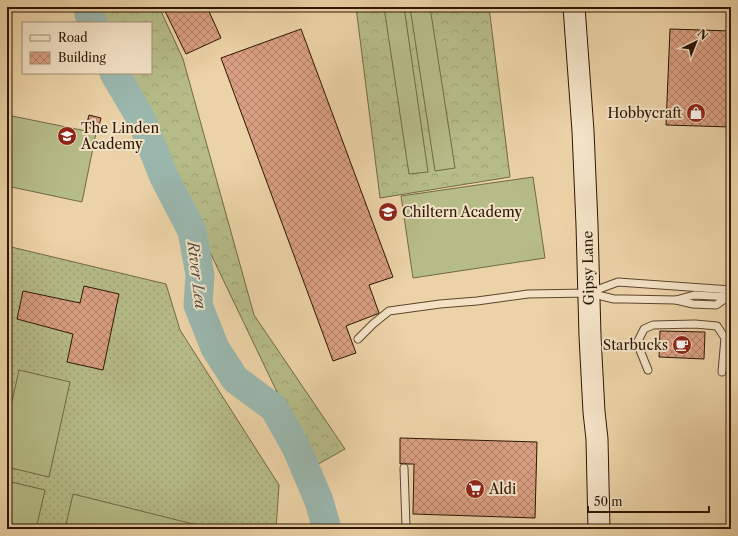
<svg xmlns="http://www.w3.org/2000/svg" width="738" height="536" font-family="'Libre Caslon Text',serif">
<style>
.grass{fill:url(#grass-dots);stroke:#716946}
.forest{fill:url(#forest-crowns);stroke:#716946}
.pitch{fill:#b6bc88;stroke:#716946}
.lines{fill:none;stroke-linecap:round;stroke-linejoin:round}
.river{stroke:#9ab7ae;stroke-width:29}
.building{fill:url(#building-cross-hatch);stroke:#2c1603}
.lane-casing{stroke:#5c452c;stroke-width:9}
.secondary-casing{stroke:#2c1603;stroke-width:23}
.lane{stroke:#f3e2c6;stroke-width:7}
.secondary{stroke:#f3e2c6;stroke-width:21}
.labels{text-anchor:middle;dominant-baseline:central;stroke-width:4;stroke-linejoin:round;paint-order:stroke}
.poi-label{font-size:14px;fill:#2c1603;stroke:#f3e2c6;text-anchor:start}
.street-label{font-size:14px;fill:#2c1603;stroke:#f3e2c6}
.water-label{font-size:15px;font-style:italic;fill:#524e3f;stroke:#f3e2c6}
</style>
<defs>
<pattern id="grass-dots" width="8" height="8" patternUnits="userSpaceOnUse"><rect width="8" height="8" fill="#b6bc88"/><path d="M2 2h.1M6 6h.1" fill="none" stroke="#9da174" stroke-width="1.8" stroke-linecap="round"/></pattern>
<pattern id="forest-crowns" width="20" height="18" patternUnits="userSpaceOnUse"><rect width="20" height="18" fill="#b6bc88"/><path d="M2 6a3 3 0 1 1 6 0M12 15a3 3 0 1 1 6 0" fill="none" stroke="#9da174"/></pattern>
<pattern id="building-cross-hatch" width="8" height="8" patternUnits="userSpaceOnUse"><rect width="8" height="8" fill="#da9f82"/><path d="M0 0l8 8M0 8l8-8" fill="none" stroke="#b18168"/></pattern>
</defs>
<rect width="100%" height="100%" fill="#ecd3a7"/>
<filter id="stains"><feTurbulence type="fractalNoise" baseFrequency=".005" numOctaves="4"/><feColorMatrix values="0 0 0 0 .2 0 0 0 0 .09 0 0 0 0 .02 0 0 0 .5 -.17"/></filter>
<radialGradient id="worn" r=".72"><stop offset=".6" stop-color="#630" stop-opacity="0"/><stop offset="1" stop-color="#630" stop-opacity=".3"/></radialGradient>
<polygon class="grass" points="7,246 166,284 180,330 279,485 276,529 7,529"/>
<g class="forest">
<polygon points="97,7 159,7 183,59 254,315 345,449 313,467 124,73 151,73 151,23 101,23"/>
<polygon points="356,7 489,7 510,177 380,198"/>
</g>
<g class="pitch">
<polygon points="384,7 404,7 428,172 409,174"/>
<polygon points="410,7 430,7 455,168 435,171"/>
<polygon points="7,115 96,133 82,202 7,186"/>
<polygon points="533,177 545,258 413,278 401,196"/>
<polygon points="19,370 70,382 49,477 7,467 7,424"/>
<polygon points="7,481 45,490 36,529 7,529"/>
<polygon points="73,494 213,529 65,529"/>
</g>
<g class="lines">
<g class="river">
<polyline points="89,7 89,14 93,23"/>
<polyline points="114,73 140,117 164,177 192,231 200,275 198,305 215,348 235,379 274,408 297,449 319,501 327,529"/>
</g>
</g>
<g class="building">
<polygon points="163,7 207,7 221,38 186,54"/>
<polygon points="301,29 393,277 369,285 379,313 377,314 346,326 356,353 333,361 221,58"/>
<polygon points="670,29 731,31 731,127 666,125"/>
<polygon points="89,115 101,118 98,130 86,127"/>
<polygon points="84,286 119,294 103,370 67,362 73,334 17,319 23,291 80,303"/>
<polygon points="660,331 705,332 704,359 659,357"/>
<polygon points="400,438 537,442 535,518 413,514 414,464 407,464 404,463 400,464"/>
</g>
<g class="lines">
<g class="lane-casing">
<g id="lane">
<polyline points="591,292 618,282 731,290"/>
<polyline points="676,300 693,304 716,305 729,296"/>
<polyline points="358,339 373,324 389,311 440,304 477,301 528,294 589,293 614,299 625,299 676,300 694,295 731,297"/>
<polyline points="648,370 637,343 644,329 653,325 695,324 717,326 725,338 722,372"/>
<polyline points="404,468 406,526 408,529"/>
</g>
</g>
<g class="secondary-casing">
<polyline id="secondary" points="574,7 583,131 587,225 590,336 594,412 597,439 599,529"/>
</g>
<use href="#lane" class="lane"/>
<use href="#secondary" class="secondary"/>
</g>
<defs>
<g id="shop-disc" transform="scale(1)"><circle r="9.5" fill="#8f2418" stroke="#f3e2c6"/><path d="M-5-2.5h2.3a2.7 3.5 0 0 1 5.4 0H5L5.5 6h-11ZM-1.5-2.5h3a1.5 2.3 0 0 0-3 0Z" fill="#fff"/></g>
<g id="school-disc" transform="scale(1)"><circle r="9.5" fill="#8f2418" stroke="#f3e2c6"/><path d="M0-5L7-2L0 1L-7-2ZM-4 1L0 2.5L4 1V4Q0 6-4 4Z" fill="#fff"/></g>
<g id="cafe-disc" transform="scale(1)"><circle r="9.5" fill="#8f2418" stroke="#f3e2c6"/><path d="M-5.5-4.5H6V0H3Q3 3.5 0 3.5H-2.5Q-5.5 3.5-5.5 0ZM3-3.2v2h1.7v-2ZM-6 4.5H4V6H-6Z" fill="#fff"/></g>
<g id="supermarket-disc" transform="scale(1)"><circle r="9.5" fill="#8f2418" stroke="#f3e2c6"/><path d="M-6-5.5h2.5l.6 2H6L4.5 2H-2.5L-4.4-4H-6ZM-1.5 3.2a1.3 1.3 0 1 0 .1 0ZM3 3.2a1.3 1.3 0 1 0 .1 0Z" fill="#fff"/></g>
</defs>
<g fill-rule="evenodd">
<use href="#shop-disc" x="696" y="113"/>
<use href="#school-disc" x="67" y="136"/>
<use href="#school-disc" x="388" y="212"/>
<use href="#cafe-disc" x="682" y="345"/>
<use href="#supermarket-disc" x="475" y="489"/>
</g>
<g class="labels">
<g class="poi-label">
<text x="682" y="113" text-anchor="end">Hobbycraft</text>
<text x="81" y="128">The Linden<tspan x="81" dy="16">Academy</tspan></text>
<text x="402" y="212">Chiltern Academy</text>
<text x="668" y="345" text-anchor="end">Starbucks</text>
<text x="489" y="489">Aldi</text>
</g>
<g class="street-label">
<text transform="translate(588 268) rotate(-91)">Gipsy Lane</text>
</g>
<g class="water-label">
<text transform="translate(197 275) rotate(83)">River Lea</text>
</g>
</g>
<rect width="738" height="536" fill="none" stroke="#ecd3a7" stroke-width="24"/>
<rect x="8" y="8" width="722" height="520" fill="none" stroke="#2c1603" stroke-width="2"/>
<rect x="12" y="12" width="714" height="512" fill="none" stroke="#2c1603"/>
<rect x="22" y="22" width="130" height="52" fill="#f3e2c6" stroke="#a39078"/>
<rect x="30" y="35" width="20" height="6" fill="#f3e2c6" stroke="#a39078"/>
<text x="58" y="42" font-size="12" fill="#2c1603">Road</text>
<rect x="30" y="52" width="20" height="12" fill="url(#building-cross-hatch)" stroke="#a39078"/>
<text x="58" y="62" font-size="12" fill="#2c1603">Building</text>
<g transform="translate(696 42) rotate(43)" stroke="#f3e2c6" stroke-width="3" paint-order="stroke">
<path d="M0-3L7 15L0 10L-7 15Z" fill="#2c1603"/>
<text y="-6" font-size="11" font-weight="bold" text-anchor="middle" fill="#2c1603">N</text>
</g>
<path d="M588 506v6h121v-6" fill="none" stroke="#2c1603" stroke-width="2"/>
<text x="594" y="506" font-size="12" fill="#2c1603" stroke="#f3e2c6" stroke-width="3" paint-order="stroke">50 m</text>
<rect width="100%" height="100%" filter="url(#stains)"/>
<rect width="100%" height="100%" fill="url(#worn)"/>
</svg>
